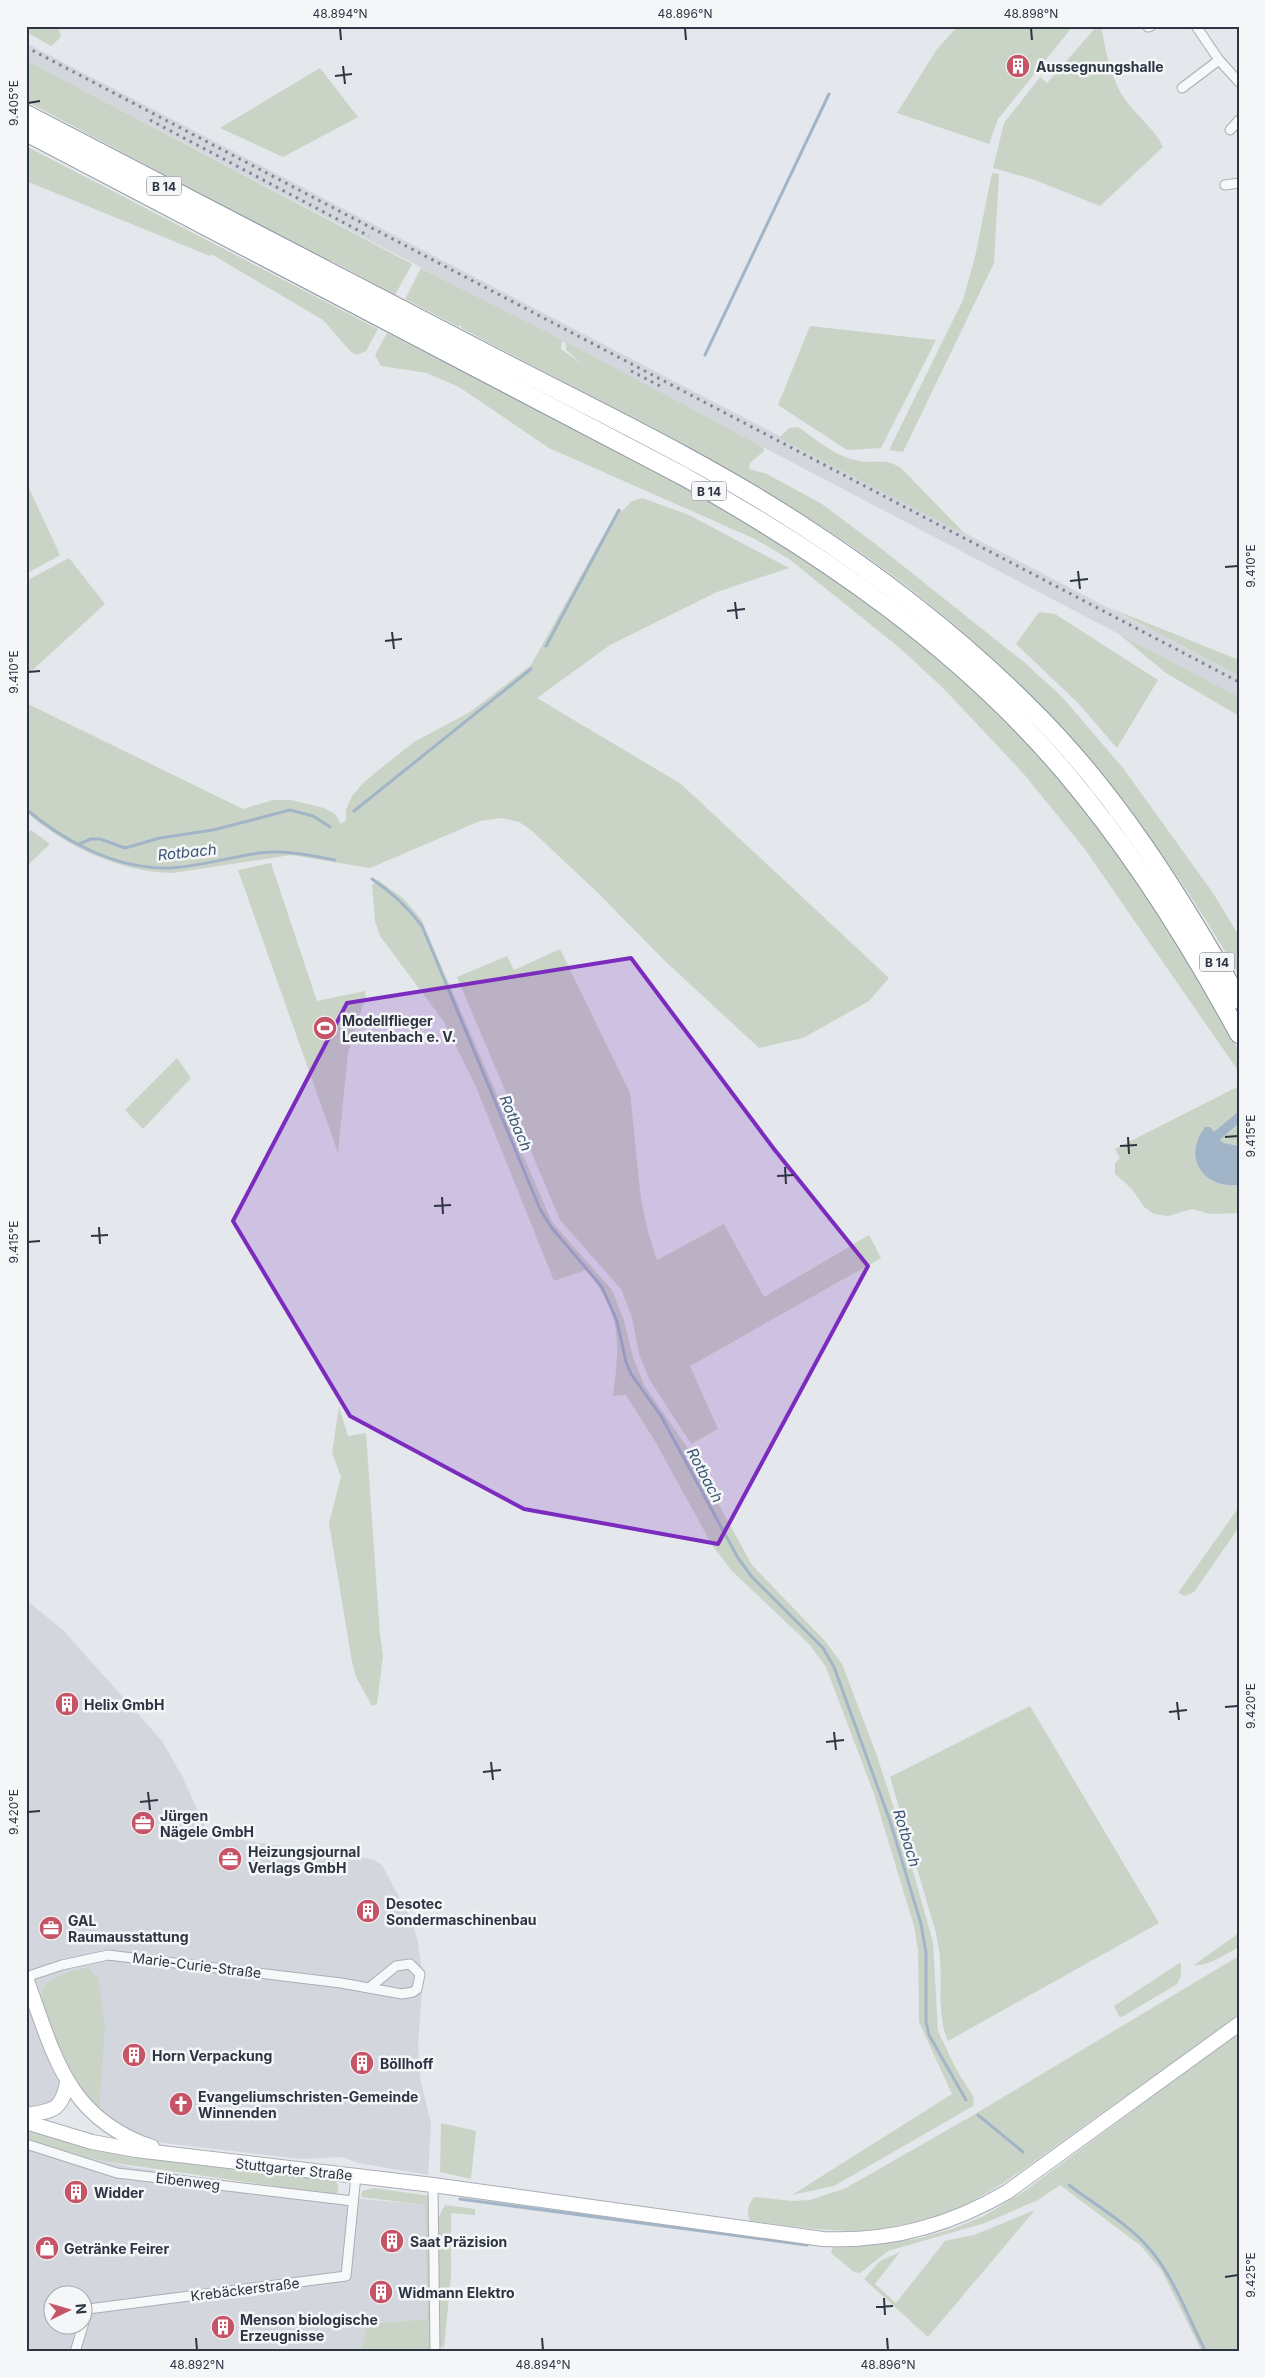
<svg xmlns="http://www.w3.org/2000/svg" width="1265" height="2378" font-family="Inter,sans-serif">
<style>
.built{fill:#d3d6dd;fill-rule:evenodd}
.green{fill:#cad4c6}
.water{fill:#a2b5c8}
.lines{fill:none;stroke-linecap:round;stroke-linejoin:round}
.stream{stroke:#a2b5c8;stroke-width:3}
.street-casing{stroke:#a9aeb5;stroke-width:11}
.secondary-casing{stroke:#a9aeb5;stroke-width:16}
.highway-casing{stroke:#8d95a1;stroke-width:20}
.street{stroke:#f7f8fa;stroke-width:9}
.secondary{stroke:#fff;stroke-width:14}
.highway{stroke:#fff;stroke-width:18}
.rail{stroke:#7f8794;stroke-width:3;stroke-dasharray:2.5 5;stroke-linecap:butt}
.marked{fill:#7b2cbf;fill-opacity:0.2;stroke:#7b2cbf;stroke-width:4;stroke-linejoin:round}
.ticks{fill:none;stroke:#2d3542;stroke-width:2}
.labels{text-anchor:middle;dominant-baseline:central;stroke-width:5;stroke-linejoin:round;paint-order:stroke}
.shield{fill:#f4f6f8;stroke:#696f79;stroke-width:1}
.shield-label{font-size:12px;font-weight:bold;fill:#2d3542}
.poi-label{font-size:14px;font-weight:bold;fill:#2d3542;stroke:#f4f6f8;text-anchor:start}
.street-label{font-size:14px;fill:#2d3542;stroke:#f4f6f8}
.water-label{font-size:15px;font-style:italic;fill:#3a5574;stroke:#f4f6f8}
.neatline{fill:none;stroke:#2d3542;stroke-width:2}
.ticks-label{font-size:12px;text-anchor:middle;fill:#2d3542}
</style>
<rect width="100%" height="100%" fill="#e4e7eb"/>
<g class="built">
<polygon points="26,43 1239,676 1239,697 26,60"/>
<polygon points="26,1600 63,1630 162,1741 182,1776 209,1835 372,1859 382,1865 413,1923 418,1943 423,1978 418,2045 420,2078 431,2124 428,2175 358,2163 343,2157 302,2159 155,2142 138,2136 111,2121 72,2082 53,2105 26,2111"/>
<path d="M26,2139L77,2156L130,2167L332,2196L426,2205L427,2319L368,2324L360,2352H26ZM52,2296H82V2326H52Z"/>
</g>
<g class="green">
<polygon points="26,26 58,26 61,37 51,46 26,32"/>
<polygon points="958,26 1073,26 998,119 989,144 897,113 937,49"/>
<path d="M1101,26C1106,52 1111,81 1127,102C1139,118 1154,128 1163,147L1100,206L1035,180L993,168L1004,123L1040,77L1047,83L1096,27Z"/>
<polygon points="26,60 412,264 395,295 332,261 330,263 26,101"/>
<polygon points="320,68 358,117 283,157 220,128"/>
<polygon points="26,146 378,329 366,351 357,355 350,351 323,320 211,254 210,256 26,181"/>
<polygon points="992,173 999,174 994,263 903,452 889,450 963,300 975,257"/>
<path d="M421,268L562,340L561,349L582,364L566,350V342L763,447L764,451L750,463L749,469L767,474L822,504L878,546L1025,663L1063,698L1123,768L1213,893L1239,936V975C1151,822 1038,685 896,578C762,478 608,407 461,328V324L459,327L405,299Z"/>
<polygon points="810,326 936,340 881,448 847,450 778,405"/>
<path d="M387,333C491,386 595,437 697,494C748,523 800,552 848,587C930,646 1006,715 1071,792C1138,871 1188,961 1239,1051V1072L1084,848L1023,773L944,689L901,649L789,559L755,539L549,448L459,387L427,373L381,366L375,355Z"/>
<path d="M798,427C817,440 836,457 859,461C877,464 884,457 901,468L966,535L779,438L789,428Z"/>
<polygon points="26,482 60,555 26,574"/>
<path d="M642,498L689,515L789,568L717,592L610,645L537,698L681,784L889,978L869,1001L803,1038L759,1048L665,961L597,892L531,830L519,822L502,818L480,821L370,868L291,855L173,873C119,872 67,847 26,812V703L243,809L273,800H291L324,808L335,814L341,824L346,820V810L352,796L365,781L414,742L470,712L531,665L618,509L622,511L632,501Z"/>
<polygon points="69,558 105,604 26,676 26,581"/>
<polygon points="1110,608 1239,660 1239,676"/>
<polygon points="1039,612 1055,614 1158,680 1117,748 1077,702 1016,644"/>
<polygon points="1119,634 1239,697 1239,716 1166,673"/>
<polygon points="31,830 50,844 27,866 26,835"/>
<polygon points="271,863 317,1001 365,991 366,996 348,1053 338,1153 238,870"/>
<path d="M378,880L404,899L421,919L552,1222L612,1290L624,1320L633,1357L644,1385L687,1447L752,1565L825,1641L842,1664L877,1756L903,1836L933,1942L938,2031L956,2069L974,2098L973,2106L968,2109L834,2186L792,2195L952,2094L919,2022L918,1950L914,1926L874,1794L826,1667L809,1644L732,1571L712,1545L656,1443L626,1395L613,1396C620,1342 622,1314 586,1270L554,1281L476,1087L444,1022L380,936L375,921L372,885Z"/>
<polygon points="560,949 630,1093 641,1199 648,1232 657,1260 724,1224 764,1297 869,1235 881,1258 690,1366 718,1429 691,1444 649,1379 639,1354 632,1317 621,1289 560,1220 457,977 507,956 514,970"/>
<polygon points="177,1058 191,1078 143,1129 125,1110"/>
<path d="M1239,1086V1111L1214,1133L1197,1163C1205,1180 1219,1187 1239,1185V1213L1210,1214L1192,1209L1168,1216L1154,1214L1144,1207L1132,1189L1115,1174V1163L1120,1158L1115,1149Z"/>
<polygon points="1239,1123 1239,1146 1224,1143 1220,1140"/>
<polygon points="339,1407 348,1436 366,1433 380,1635 383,1656 377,1704 372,1706 356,1677 352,1662 329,1523 341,1477 332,1453"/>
<polygon points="1239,1507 1239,1527 1194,1592 1185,1596 1178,1593"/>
<path d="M1030,1706L1159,1923L948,2041C937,2016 942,1987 940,1960C940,1951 937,1942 936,1933L890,1777Z"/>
<path d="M1239,1933V1947C1227,1953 1208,1967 1194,1965Z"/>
<path d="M1239,1956V2015L1005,2182C986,2193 967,2205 947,2214C885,2242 815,2229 750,2221C746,2212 748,2205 754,2197L792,2201L810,2200L846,2188L970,2117Z"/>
<polygon points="1181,1962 1181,1976 1177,1984 1120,2018 1114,2006"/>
<path d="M89,1967L93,1974L98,1976L105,2028L99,2113L72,2082L41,2004C42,2000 41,1994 42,1991C47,1975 75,1971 89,1967Z"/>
<polygon points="1239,2032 1239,2352 1202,2352 1162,2271 1141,2246 1060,2185 1038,2200 985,2223 888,2251 860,2273 854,2272 831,2253 833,2247 836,2245 870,2245 916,2239 952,2229 984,2216 1026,2190"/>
<polygon points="441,2123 476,2131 471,2179 440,2172"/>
<polygon points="26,2127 173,2160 334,2181 338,2184 338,2192 334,2195 108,2162 77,2156 26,2139"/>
<polygon points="374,2188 431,2196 431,2348 422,2352 360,2352 368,2324 427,2319 425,2205 361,2197 362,2191"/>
<polygon points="445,2205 475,2209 475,2215 451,2213 451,2277 444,2348 439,2346 438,2218"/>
<polygon points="1035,2210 928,2337 864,2279 880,2261 900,2252 875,2284 896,2303 945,2241 974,2235"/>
</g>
<path class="water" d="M1239,1111V1123L1220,1140L1224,1143L1239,1146V1185C1203,1189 1182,1157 1205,1127H1210L1214,1132Z"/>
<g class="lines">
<g class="stream">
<polyline points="705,355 829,94"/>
<polyline points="546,646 619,510"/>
<path d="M26,809C65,842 116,869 168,868C199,867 229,857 259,853C285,850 310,855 335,860"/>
<polyline points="354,811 531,669"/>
<polyline points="79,844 91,839 100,839 125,848 160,838 213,830 290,810 313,816 330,827"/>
<path d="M372,879C393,893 407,906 422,926L540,1209L551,1227L602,1287L617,1321L626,1362L631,1374L661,1416L738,1558L752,1577L823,1648L834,1667L890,1821L921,1924L926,1953V2022L929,2035L966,2100"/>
<polyline points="978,2115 1023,2152"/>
<path d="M1069,2185C1095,2205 1126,2222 1148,2247C1174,2276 1188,2318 1206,2352"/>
<polyline points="460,2199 807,2245"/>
</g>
<g class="street-casing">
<g id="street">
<polyline points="1196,26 1219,60 1239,82"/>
<polyline points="1148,27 1151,26"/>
<polyline points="1182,88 1219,60"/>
<polyline points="1230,130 1239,120"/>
<polyline points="1225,185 1239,183"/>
<polyline points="26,1977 62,1965 108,1955 341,1983 402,1994 413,1992 417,1989 420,1974 410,1964 396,1966 369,1988"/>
<polyline points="26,2144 117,2173 353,2201"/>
<polyline points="433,2185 435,2352"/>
<polyline points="75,2352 88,2309 346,2276 356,2175"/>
</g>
</g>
<g class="secondary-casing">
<g id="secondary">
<path d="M26,1978C54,2054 66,2118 152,2147"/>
<path d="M26,2115C52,2111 62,2111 67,2082"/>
<path d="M26,2122L92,2142L136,2150L433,2185L823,2239C890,2242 949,2226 1007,2192L1239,2024"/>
</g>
</g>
<g class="highway-casing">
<g id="highway">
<path d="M26,114C183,195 340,277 497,359C599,412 705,462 801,525C883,578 960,638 1029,707C1115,791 1180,896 1239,1000"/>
<path d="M26,132L683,476C823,554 958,647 1063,770C1132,851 1188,940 1239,1034"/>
</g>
</g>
<use href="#street" class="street"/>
<use href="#secondary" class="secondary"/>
<use href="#highway" class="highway"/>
<g class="rail">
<polyline points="26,47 1239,682"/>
<polyline points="150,120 369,236"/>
<polyline points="631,371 662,387"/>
</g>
</g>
<path class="marked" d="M631,958L774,1149L868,1266L718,1544L524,1509L350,1416L233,1221L347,1003Z"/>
<path class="ticks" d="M340,28L341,40M685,28L686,40M1031,28L1032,40M343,66L345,84M335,76L352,74M28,103L40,101M1225,567L1238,566M1078,571L1080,589M1070,581L1088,579M735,602L737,619M727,611L745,609M392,632L394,649M385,641L402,639M28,672L40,671M1128,1137L1129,1154M1225,1137L1238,1136M1120,1146L1137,1145M785,1167L786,1184M777,1176L794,1175M442,1197L443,1214M434,1206L451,1205M99,1227L100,1244M91,1236L108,1235M28,1242L40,1241M1177,1702L1179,1720M1225,1707L1238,1706M1169,1712L1187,1710M834,1732L836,1750M826,1742L844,1740M491,1762L493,1780M483,1772L501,1770M148,1792L150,1810M140,1802L158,1800M28,1812L40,1811M1225,2277L1238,2275M884,2298L885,2315M876,2307L893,2306M196,2338L197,2350M542,2338L543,2350M887,2338L888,2350"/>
<defs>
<g id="building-disc" transform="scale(1.25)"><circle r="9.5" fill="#c65467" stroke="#f4f6f8"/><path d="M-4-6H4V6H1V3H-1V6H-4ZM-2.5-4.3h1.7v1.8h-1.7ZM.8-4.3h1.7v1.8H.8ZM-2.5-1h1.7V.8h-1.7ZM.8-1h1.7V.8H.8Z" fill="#fff"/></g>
<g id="stadium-disc" transform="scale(1.25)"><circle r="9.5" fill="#c65467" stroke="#f4f6f8"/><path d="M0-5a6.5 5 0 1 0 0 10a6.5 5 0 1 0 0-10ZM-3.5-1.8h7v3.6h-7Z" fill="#fff"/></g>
<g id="office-disc" transform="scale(1.25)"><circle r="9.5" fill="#c65467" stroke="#f4f6f8"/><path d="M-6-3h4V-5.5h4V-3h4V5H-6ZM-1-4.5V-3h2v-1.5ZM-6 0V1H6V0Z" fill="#fff"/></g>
<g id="church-disc" transform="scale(1.25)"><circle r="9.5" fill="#c65467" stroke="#f4f6f8"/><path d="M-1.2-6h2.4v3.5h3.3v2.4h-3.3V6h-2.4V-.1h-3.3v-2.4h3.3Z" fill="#fff"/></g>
<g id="shop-disc" transform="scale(1.25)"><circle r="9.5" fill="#c65467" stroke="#f4f6f8"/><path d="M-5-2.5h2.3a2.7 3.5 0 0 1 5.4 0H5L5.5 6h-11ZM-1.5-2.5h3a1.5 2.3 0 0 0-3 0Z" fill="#fff"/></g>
</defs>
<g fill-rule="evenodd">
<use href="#building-disc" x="1018" y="66"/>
<use href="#stadium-disc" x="325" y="1028"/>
<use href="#building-disc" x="67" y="1704"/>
<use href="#office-disc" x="143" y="1823"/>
<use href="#office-disc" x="230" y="1859"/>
<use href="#building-disc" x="368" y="1911"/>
<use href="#office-disc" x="51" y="1928"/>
<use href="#building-disc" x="134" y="2055"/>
<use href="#building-disc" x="362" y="2063"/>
<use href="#church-disc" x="181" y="2104"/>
<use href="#building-disc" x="76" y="2192"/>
<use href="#building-disc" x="392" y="2241"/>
<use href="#shop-disc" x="47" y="2248"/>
<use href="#building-disc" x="381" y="2292"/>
<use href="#building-disc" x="223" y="2327"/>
</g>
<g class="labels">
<g class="shield">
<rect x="146.5" y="176.5" width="35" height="19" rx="4"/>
<rect x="691.5" y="481.5" width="35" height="19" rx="4"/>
<rect x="1199.5" y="952.5" width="35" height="19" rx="4"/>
</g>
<g class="shield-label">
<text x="164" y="186">B 14</text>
<text x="709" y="491">B 14</text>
<text x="1217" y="962">B 14</text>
</g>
<g class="poi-label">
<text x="1036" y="66">Aussegnungshalle</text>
<text x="342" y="1020">Modellflieger<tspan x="342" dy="16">Leutenbach e. V.</tspan></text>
<text x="84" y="1704">Helix GmbH</text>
<text x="160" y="1815">Jürgen<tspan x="160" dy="16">Nägele GmbH</tspan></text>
<text x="248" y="1851">Heizungsjournal<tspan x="248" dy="16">Verlags GmbH</tspan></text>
<text x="386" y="1903">Desotec<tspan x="386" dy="16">Sondermaschinenbau</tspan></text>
<text x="68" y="1920">GAL<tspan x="68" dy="16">Raumausstattung</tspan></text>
<text x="152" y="2055">Horn Verpackung</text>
<text x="380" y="2063">Böllhoff</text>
<text x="198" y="2096">Evangeliumschristen-Gemeinde<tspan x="198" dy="16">Winnenden</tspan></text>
<text x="94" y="2192">Widder</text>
<text x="410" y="2241">Saat Präzision</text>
<text x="64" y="2248">Getränke Feirer</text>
<text x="398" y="2292">Widmann Elektro</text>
<text x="240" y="2319">Menson biologische<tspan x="240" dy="16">Erzeugnisse</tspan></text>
</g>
<g class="street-label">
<text transform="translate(197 1965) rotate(7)">Marie-Curie-Straße</text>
<text transform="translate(294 2169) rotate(6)">Stuttgarter Straße</text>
<text transform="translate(188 2181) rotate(7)">Eibenweg</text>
<text transform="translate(245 2289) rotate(-7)">Krebäckerstraße</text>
</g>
<g class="water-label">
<text transform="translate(187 852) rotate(-6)">Rotbach</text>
<text transform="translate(516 1123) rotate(67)">Rotbach</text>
<text transform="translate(705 1475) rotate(62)">Rotbach</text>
<text transform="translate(907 1838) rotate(73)">Rotbach</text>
</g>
</g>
<rect width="1265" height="2378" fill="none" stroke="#f4f6f8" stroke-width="55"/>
<g transform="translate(68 2310) rotate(85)"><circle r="24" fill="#f4f6f8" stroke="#a4a9af"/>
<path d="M0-4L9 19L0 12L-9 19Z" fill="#c65467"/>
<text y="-8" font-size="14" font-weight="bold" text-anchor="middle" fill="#2d3542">N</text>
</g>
<rect x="28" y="28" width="1210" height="2322" class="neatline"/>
<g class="ticks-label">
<text x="340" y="18">48.894°N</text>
<text x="685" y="18">48.896°N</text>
<text x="1031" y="18">48.898°N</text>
<text transform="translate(14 103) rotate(-90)" y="4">9.405°E</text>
<text transform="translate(1251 566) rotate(-90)" y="4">9.410°E</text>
<text transform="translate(14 672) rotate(-90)" y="4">9.410°E</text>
<text transform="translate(1251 1136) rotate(-90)" y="4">9.415°E</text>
<text transform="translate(14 1242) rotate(-90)" y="4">9.415°E</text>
<text transform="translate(1251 1706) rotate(-90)" y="4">9.420°E</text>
<text transform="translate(14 1812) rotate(-90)" y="4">9.420°E</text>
<text transform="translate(1251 2275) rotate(-90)" y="4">9.425°E</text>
<text x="197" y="2369">48.892°N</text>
<text x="543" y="2369">48.894°N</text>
<text x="888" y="2369">48.896°N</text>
</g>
</svg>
